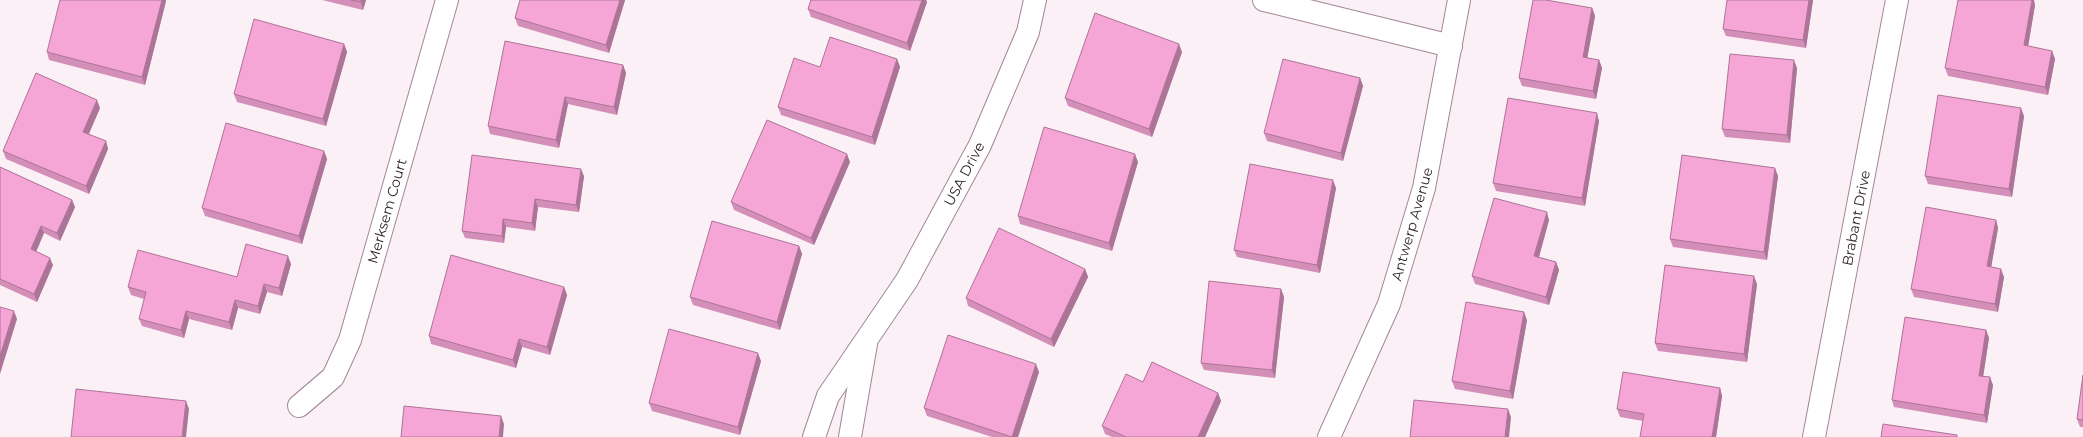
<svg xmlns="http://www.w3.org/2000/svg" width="2083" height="437" font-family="Montserrat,sans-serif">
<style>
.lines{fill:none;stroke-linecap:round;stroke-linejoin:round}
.minor-casing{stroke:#a28696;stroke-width:24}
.minor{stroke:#fff;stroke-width:22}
.wall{fill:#d38fb8}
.shaded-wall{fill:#ac7496}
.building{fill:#f5a6d6;stroke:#ac7496}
.labels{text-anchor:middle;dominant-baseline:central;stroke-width:3.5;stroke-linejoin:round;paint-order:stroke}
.street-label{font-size:14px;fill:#2a1f26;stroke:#fff}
</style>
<rect width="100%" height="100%" fill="#fcf0f7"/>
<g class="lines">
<g class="minor-casing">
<g id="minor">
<polyline points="1264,0 1451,46"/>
<polyline points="299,406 333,377 350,340 447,0"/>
<polyline points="814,437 828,396 907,280 980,145 1028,32 1035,0"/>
<polyline points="850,437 866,344"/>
<polyline points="1329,437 1389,304 1424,188 1459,0"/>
<polyline points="1814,437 1897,0"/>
</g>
</g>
<use href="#minor" class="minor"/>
</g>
<g class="wall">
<polygon points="322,0 366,0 363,10"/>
<polygon points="520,0 625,0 609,53 518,26 515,18"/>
<polygon points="811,0 926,0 927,2 910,51 811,17 808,9"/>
<polygon points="1813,0 1806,48 1726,36 1723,29"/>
<polygon points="166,1 145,85 49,60 47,52"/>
<polygon points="2035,5 2028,46 2052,51 2055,59 2048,95 1948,76 1945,68"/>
<polygon points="1592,8 1595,16 1587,58 1599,60 1602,68 1596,99 1522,86 1519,78"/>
<polygon points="344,44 347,52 326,126 237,102 234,94"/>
<polygon points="1182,52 1152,137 1068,106 1065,98"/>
<polygon points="897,59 900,67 875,145 781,115 778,107"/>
<polygon points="623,65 626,73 617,115 568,104 559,148 490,134 488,126"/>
<polygon points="1797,68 1790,143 1725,137 1722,129"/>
<polygon points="1360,78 1363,86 1343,161 1267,141 1264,133"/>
<polygon points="100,108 89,134 106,141 108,149 89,194 6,159 3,151"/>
<polygon points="2024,116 2012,197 1928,184 1925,176"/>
<polygon points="1599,121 1585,206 1496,191 1493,183"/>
<polygon points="324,151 327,159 302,244 205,216 202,208"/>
<polygon points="850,162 814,245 734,210 731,202"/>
<polygon points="1138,162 1112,251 1020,224 1018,216"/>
<polygon points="0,167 72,200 75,207 60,241 44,233 36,251 53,265 37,302 0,285"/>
<polygon points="584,176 579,212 538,207 535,231 506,227 504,243 465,238 462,231"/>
<polygon points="1778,176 1767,260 1673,247 1670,239"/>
<polygon points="1336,188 1320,273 1237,257 1234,250"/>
<polygon points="1549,220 1539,257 1556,262 1559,270 1549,305 1475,284 1472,276"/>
<polygon points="1996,220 1998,228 1991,267 2004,277 1998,312 1914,297 1911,289"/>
<polygon points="799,246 802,254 780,330 693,305 690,297"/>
<polygon points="291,264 282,296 267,292 260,314 238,308 232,330 189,319 184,338 142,326 139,319 144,299 131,295 128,287 237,277"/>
<polygon points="1085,269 1088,277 1054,347 968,306 966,298"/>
<polygon points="1757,284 1747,362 1658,351 1655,343"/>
<polygon points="564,287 567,295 550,355 522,347 516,368 431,344 429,336"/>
<polygon points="1281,289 1284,297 1275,378 1204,370 1201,363"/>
<polygon points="1527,320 1513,399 1455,389 1452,381"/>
<polygon points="1986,330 1989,338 1983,376 1993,385 1987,423 1894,407 1892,400"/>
<polygon points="761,361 740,435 652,411 649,403"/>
<polygon points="1039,372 1018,437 992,437 927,416 924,408"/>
<polygon points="2083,375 2083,427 2080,427 2077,419"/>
<polygon points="1143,382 1218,393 1221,401 1205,437 1112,437 1105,434 1102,426"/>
<polygon points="1720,388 1722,396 1716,437 1640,437 1643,421 1620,417 1617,409"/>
</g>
<g class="shaded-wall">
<polygon points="162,0 166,0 166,1 145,85 142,77"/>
<polygon points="361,0 366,0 363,10 361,2"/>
<polygon points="620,0 625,0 609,53 606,45"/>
<polygon points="922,0 926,0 927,2 910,51 907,43"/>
<polygon points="1809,0 1813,0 1806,48 1803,40"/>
<polygon points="2032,0 2034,0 2035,5 2027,53 2024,45"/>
<polygon points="1592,8 1595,16 1586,65 1583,57"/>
<polygon points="344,44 347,52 326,126 323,119"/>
<polygon points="1179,44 1182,52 1152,137 1149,129"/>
<polygon points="2052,51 2055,59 2048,95 2045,87"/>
<polygon points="897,59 900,67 875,145 872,137"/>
<polygon points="1599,60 1602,68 1596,99 1593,91"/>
<polygon points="1794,60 1797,68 1790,143 1787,135"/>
<polygon points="623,65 626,73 617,115 614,107"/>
<polygon points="1360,78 1363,86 1343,161 1341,153"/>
<polygon points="565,97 568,104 559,148 556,140"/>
<polygon points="97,100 100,108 86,140 83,132"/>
<polygon points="2021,108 2024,116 2012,197 2009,189"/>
<polygon points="1597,113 1599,121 1585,206 1582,198"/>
<polygon points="106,141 108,149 89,194 86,186"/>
<polygon points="324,151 327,159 302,244 299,236"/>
<polygon points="847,154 850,162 814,245 811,238"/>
<polygon points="1135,154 1138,162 1112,251 1109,243"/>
<polygon points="1775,168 1778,176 1767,260 1764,252"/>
<polygon points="581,169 584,176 579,212 576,205"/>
<polygon points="1333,180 1336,188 1320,273 1317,265"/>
<polygon points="535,199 538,207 535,231 532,223"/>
<polygon points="72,200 75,207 60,241 57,233"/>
<polygon points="1547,212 1549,220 1537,264 1534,256"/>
<polygon points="503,219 506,227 504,243 502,236"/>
<polygon points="1996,220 1998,228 1990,274 1987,266"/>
<polygon points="41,226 44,233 34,257 31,249"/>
<polygon points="799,246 802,254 780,330 777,322"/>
<polygon points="288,256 291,264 282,296 279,288"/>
<polygon points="50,258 53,265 37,302 34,294"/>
<polygon points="1556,262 1559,270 1549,305 1546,297"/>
<polygon points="1085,269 1088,277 1054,347 1051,339"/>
<polygon points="2001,269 2004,277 1998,312 1995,304"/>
<polygon points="1754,276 1757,284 1747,362 1744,354"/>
<polygon points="264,284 267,292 260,314 258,306"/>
<polygon points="564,287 567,295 550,355 547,347"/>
<polygon points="1281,289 1284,297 1275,378 1272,370"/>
<polygon points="235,300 238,308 232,330 229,322"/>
<polygon points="14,311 17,319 0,374 0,356"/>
<polygon points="186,311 189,319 184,338 181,330"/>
<polygon points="1524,312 1527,320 1513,399 1510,391"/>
<polygon points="1986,330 1989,338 1982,384 1979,376"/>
<polygon points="519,339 522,347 516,368 513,360"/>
<polygon points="758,353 761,361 740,435 738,427"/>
<polygon points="1036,364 1039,372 1018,437 1012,437"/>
<polygon points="1990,377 1993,385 1987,423 1984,415"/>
<polygon points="1720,388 1722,396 1716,437 1712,437"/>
<polygon points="1218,393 1221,401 1205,437 1198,437"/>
<polygon points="186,401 189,409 186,437 182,437"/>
<polygon points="1508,409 1511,417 1509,437 1505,437"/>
<polygon points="501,416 504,424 503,437 499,437"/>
</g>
<g class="building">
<polygon points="60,0 162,0 142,77 47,52"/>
<polygon points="351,0 361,0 361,2"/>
<polygon points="520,0 620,0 606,45 515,18"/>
<polygon points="811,0 922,0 907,43 808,9"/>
<polygon points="1533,0 1546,0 1592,8 1583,57 1599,60 1593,91 1519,78"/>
<polygon points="1727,0 1809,0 1803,40 1723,29"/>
<polygon points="1958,0 2032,0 2024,45 2052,51 2045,87 1945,68"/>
<polygon points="1095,13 1179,44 1149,129 1065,98"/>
<polygon points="254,19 344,44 323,119 234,94"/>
<polygon points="830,37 897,59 872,137 778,107 794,58 820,67"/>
<polygon points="505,41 623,65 614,107 565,97 556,140 488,126"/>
<polygon points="1730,54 1794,60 1787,135 1722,129"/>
<polygon points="1283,59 1360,78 1341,153 1264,133"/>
<polygon points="36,73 97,100 83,132 106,141 86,186 3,151"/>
<polygon points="1938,95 2021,108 2009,189 1925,176"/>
<polygon points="1508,98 1597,113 1582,198 1493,183"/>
<polygon points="767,120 847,154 811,238 731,202"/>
<polygon points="226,123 324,151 299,236 202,208"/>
<polygon points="1044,127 1135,154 1109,243 1018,216"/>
<polygon points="472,155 581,169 576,205 535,199 532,223 503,219 502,236 462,231"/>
<polygon points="1682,155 1775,168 1764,252 1670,239"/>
<polygon points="1250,164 1333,180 1317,265 1234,250"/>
<polygon points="0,167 72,200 57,233 41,226 31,249 50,258 34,294 0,279"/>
<polygon points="1494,198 1547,212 1534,256 1556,262 1546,297 1472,276"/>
<polygon points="1926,207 1996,220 1987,266 2001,269 1995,304 1911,289"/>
<polygon points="712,221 799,246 777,322 690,297"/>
<polygon points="999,228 1085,269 1051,339 966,298"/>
<polygon points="246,244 288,256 279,288 264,284 258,306 235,300 229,322 186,311 181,330 139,319 146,292 128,287 138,250 237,277"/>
<polygon points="451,255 564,287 547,347 519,339 513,360 429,336"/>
<polygon points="1665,265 1754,276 1744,354 1655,343"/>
<polygon points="1209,281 1281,289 1272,370 1201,363"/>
<polygon points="1466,302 1524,312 1510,391 1452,381"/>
<polygon points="0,307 14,311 0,356"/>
<polygon points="1905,317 1986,330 1979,376 1990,377 1984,415 1892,400"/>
<polygon points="669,329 758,353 738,427 649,403"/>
<polygon points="948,335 1036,364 1012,437 924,408"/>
<polygon points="1152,362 1218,393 1198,437 1126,437 1102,426 1126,374 1143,382"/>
<polygon points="1623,372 1720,388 1712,437 1640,437 1644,414 1617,409"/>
<polygon points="2083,375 2083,420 2077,419"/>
<polygon points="76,389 186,401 182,437 71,437"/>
<polygon points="1414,400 1508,409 1505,437 1410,437"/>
<polygon points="404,406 501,416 499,437 401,437"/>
<polygon points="1883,424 1957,435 1957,437 1881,437"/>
</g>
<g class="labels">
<g class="street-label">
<text transform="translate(964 174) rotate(-62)">USA Drive</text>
<text transform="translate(387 211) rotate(-74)">Merksem Court</text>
<text transform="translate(1856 218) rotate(-79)">Brabant Drive</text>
<text transform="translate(1412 224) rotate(-74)">Antwerp Avenue</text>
</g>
</g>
</svg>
